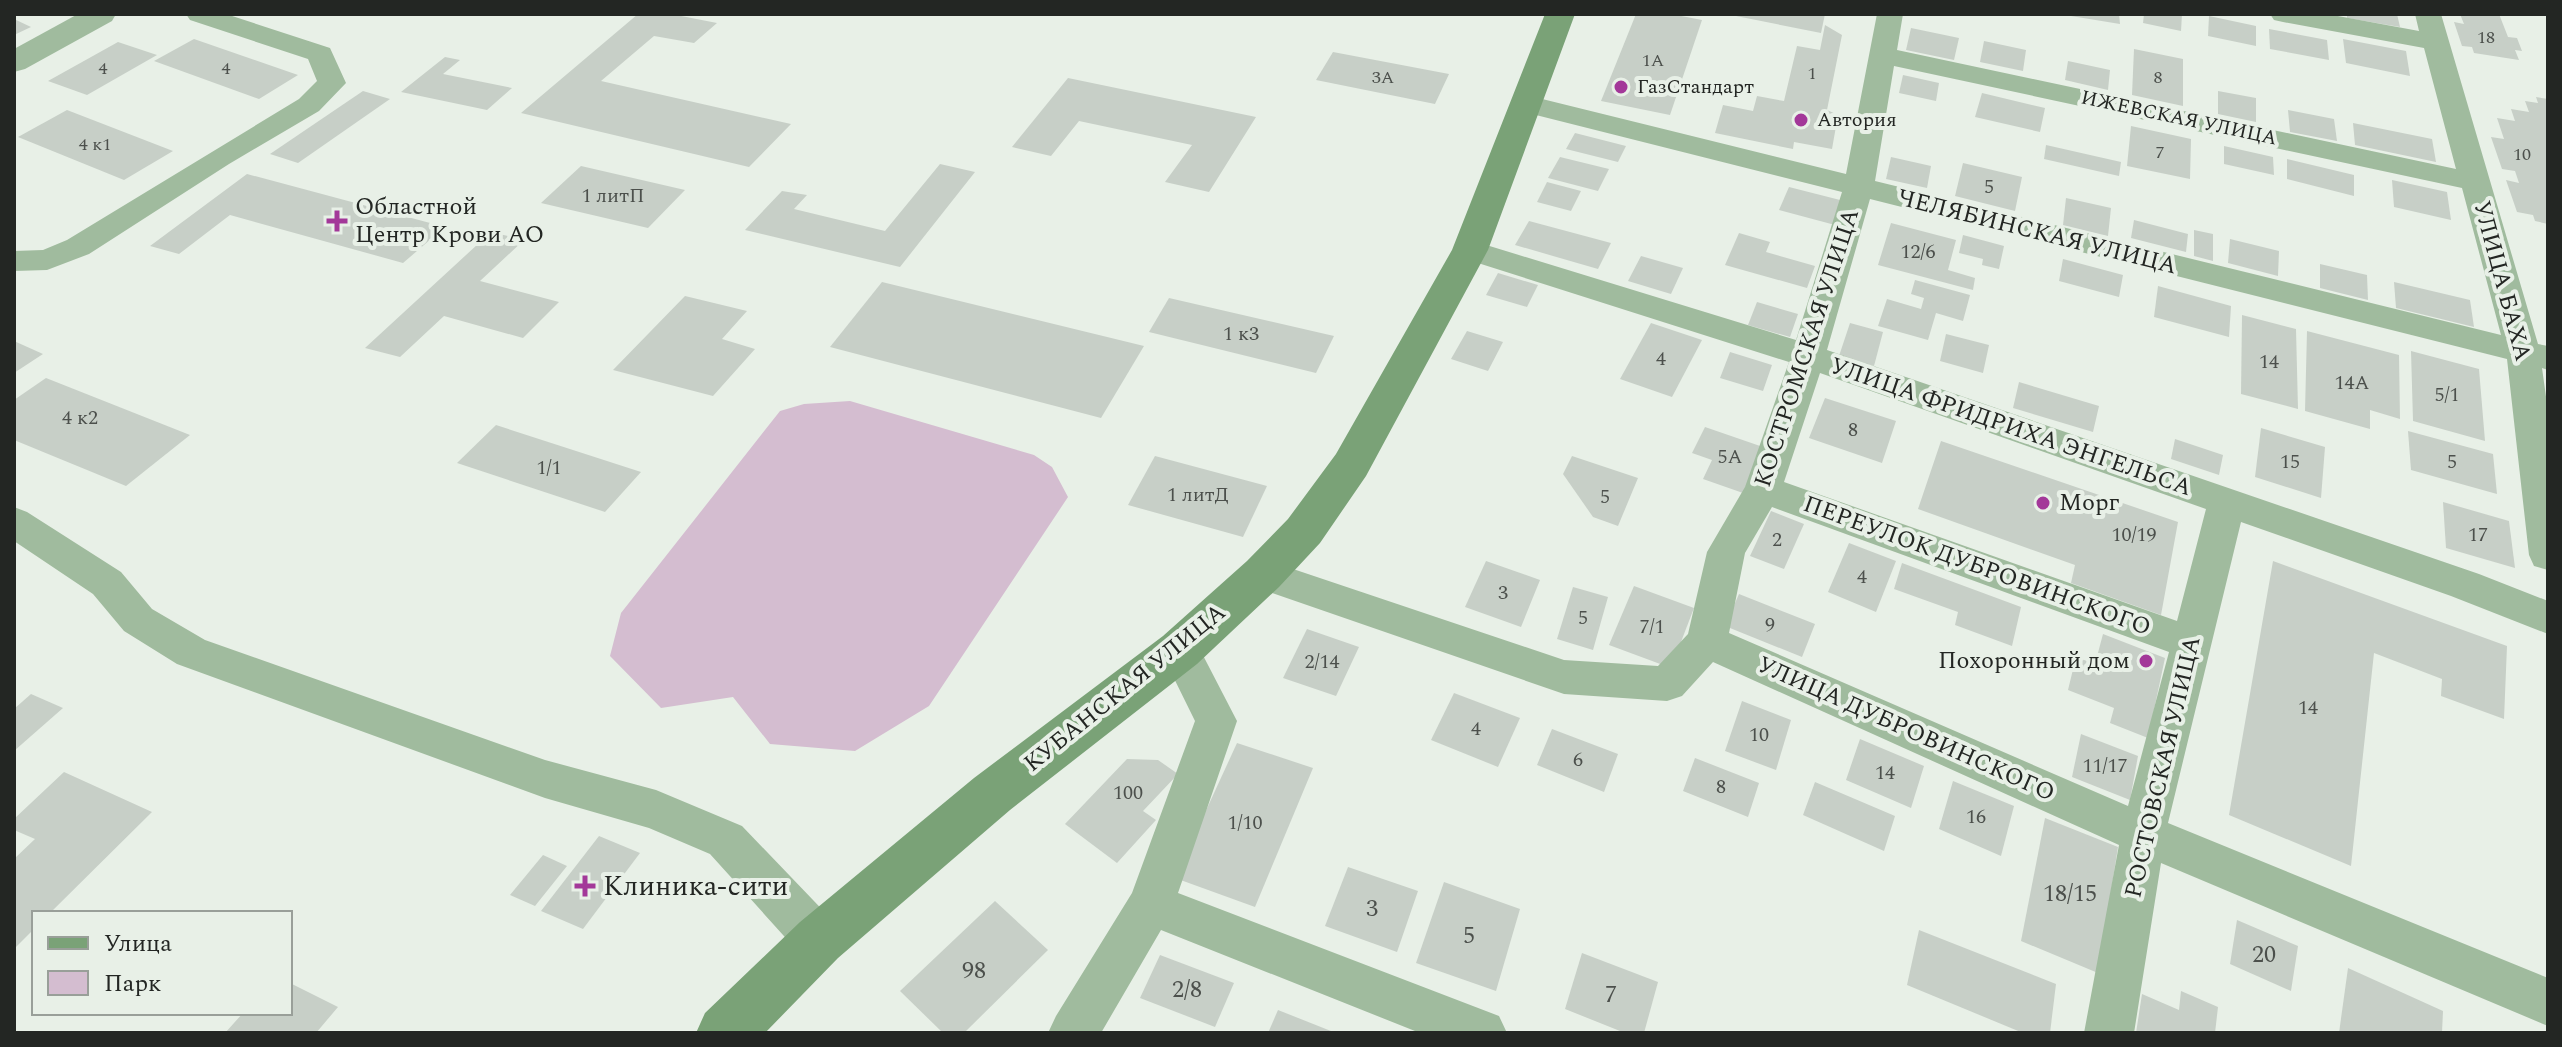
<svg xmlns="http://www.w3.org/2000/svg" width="2562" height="1047" font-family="Spectral,serif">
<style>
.green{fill:#d4bdd0}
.building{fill:#c7cfc7}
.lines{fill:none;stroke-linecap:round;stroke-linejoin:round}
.minor{fill:#a0bb9e;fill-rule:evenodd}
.tertiary{fill:#a0bb9e;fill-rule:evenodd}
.secondary{fill:#7aa277;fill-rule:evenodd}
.poi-dot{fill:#a33899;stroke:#e8f0e7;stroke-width:3}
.labels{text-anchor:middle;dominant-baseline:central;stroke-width:8;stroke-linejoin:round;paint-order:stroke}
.far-number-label{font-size:18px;fill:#4c504c}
.far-poi-label{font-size:20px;fill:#232623;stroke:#e8f0e7;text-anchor:start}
.far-street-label{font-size:20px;fill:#232623;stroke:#e8f0e7}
.number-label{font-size:20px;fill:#4c504c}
.poi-label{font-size:24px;fill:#232623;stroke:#e8f0e7;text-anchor:start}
.street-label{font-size:24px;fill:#232623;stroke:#e8f0e7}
.near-number-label{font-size:24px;fill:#4c504c}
.near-poi-label{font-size:28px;fill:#232623;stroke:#e8f0e7;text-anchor:start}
</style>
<rect width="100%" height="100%" fill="#e8f0e7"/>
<polygon class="green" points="850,401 1034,455 1052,467 1068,497 929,706 855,751 770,744 733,697 661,708 610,656 621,613 780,411 804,404"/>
<g class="building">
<polygon points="638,14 671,14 717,23 694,43 654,36 601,81 791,124 749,167 521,113"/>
<polygon points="1636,14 1671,14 1702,20 1670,115 1601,101"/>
<polygon points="1726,14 1825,14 1821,33"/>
<polygon points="2071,14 2119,14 2120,24 2071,16"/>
<polygon points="2144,14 2182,14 2181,31 2143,23"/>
<polygon points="2347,14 2397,14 2400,27 2347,18"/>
<polygon points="2460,14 2499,14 2508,37 2517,38 2522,51 2515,50 2519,60 2474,53 2472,47 2462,46 2454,22 2464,24"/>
<polygon points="2209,16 2256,26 2256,46 2208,36"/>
<polygon points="14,19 31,27 14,35"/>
<polygon points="1825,25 1842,35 1827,110 1838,115 1832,149 1794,142 1793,149 1715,133 1723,105 1753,111 1757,96 1784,101 1797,46 1820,50"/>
<polygon points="1911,28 1959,38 1954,60 1906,50"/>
<polygon points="2269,29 2327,40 2329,60 2270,49"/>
<polygon points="194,39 298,75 259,99 154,61"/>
<polygon points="2343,39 2406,51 2410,76 2346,63"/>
<polygon points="1984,41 2026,50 2023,71 1980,62"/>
<polygon points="118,42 157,55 87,95 48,81"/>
<polygon points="2134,49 2183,59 2183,106 2132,95"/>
<polygon points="1333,52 1449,74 1435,104 1316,80"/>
<polygon points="445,57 460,60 443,74 512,88 487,110 401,92"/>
<polygon points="2068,61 2110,70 2108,90 2065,80"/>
<polygon points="1903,75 1939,83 1936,101 1899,93"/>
<polygon points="1068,78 1256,117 1209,192 1165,182 1192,145 1079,121 1051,156 1012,147"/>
<polygon points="363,91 390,99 298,163 270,154"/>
<polygon points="2218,91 2256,98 2256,122 2218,114"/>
<polygon points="1982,93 2045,108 2040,132 1975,117"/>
<polygon points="2536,97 2548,99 2548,224 2535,221 2533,215 2517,212 2506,180 2519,183 2515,171 2502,169 2491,137 2504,139 2497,118 2515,121 2511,109 2529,112 2525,101 2538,103"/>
<polygon points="67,110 173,151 124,180 18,137"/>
<polygon points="2288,110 2334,119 2337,141 2290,132"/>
<polygon points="2353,123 2432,139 2436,162 2355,145"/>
<polygon points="2131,126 2191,139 2190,179 2127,166"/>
<polygon points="1575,133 1626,146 1618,162 1566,149"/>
<polygon points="2046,145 2121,162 2119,176 2044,159"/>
<polygon points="2224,146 2273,157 2274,175 2224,164"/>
<polygon points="1560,157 1609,169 1598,191 1548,178"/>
<polygon points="1891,157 1931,166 1927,188 1886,179"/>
<polygon points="2287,159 2354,175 2354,196 2287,179"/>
<polygon points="1963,163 2022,177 2015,211 1955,196"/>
<polygon points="940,164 975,172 900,267 745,230 782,191 807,195 794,209 885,231"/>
<polygon points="581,166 685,190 648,228 541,203"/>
<polygon points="247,174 445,227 403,263 230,215 179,254 150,246"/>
<polygon points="2392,180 2447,192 2451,220 2394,207"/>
<polygon points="1547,182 1581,191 1571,211 1537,202"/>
<polygon points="1789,187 1844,201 1835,225 1779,210"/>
<polygon points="2066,198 2111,208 2108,236 2063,225"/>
<polygon points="2134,220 2188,234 2186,252 2131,238"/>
<polygon points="1529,221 1611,243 1598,269 1515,245"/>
<polygon points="1891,223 1956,240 1948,270 1975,278 1973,290 1878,265"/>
<polygon points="2194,230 2213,234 2213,261 2194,256"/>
<polygon points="491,232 524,240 480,281 559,302 523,338 444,316 400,357 365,348"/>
<polygon points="1739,233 1770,242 1766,252 1815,266 1807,288 1725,265"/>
<polygon points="1963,235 2004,246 1999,269 1982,265 1983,259 1959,253"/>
<polygon points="2230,239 2279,251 2278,276 2228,263"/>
<polygon points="1641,256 1683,268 1671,294 1628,281"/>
<polygon points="2063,259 2123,275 2119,297 2059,281"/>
<polygon points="2320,264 2367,275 2368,300 2320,288"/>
<polygon points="1498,273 1538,285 1527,307 1486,295"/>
<polygon points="1915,280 1970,295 1963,321 1936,313 1928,340 1878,326 1887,299 1921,309 1924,298 1911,294"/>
<polygon points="882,282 1144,346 1101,418 830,347"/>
<polygon points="2394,282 2470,300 2474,327 2396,308"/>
<polygon points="2158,286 2231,306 2229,337 2154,317"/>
<polygon points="685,296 747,311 722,339 755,349 713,396 613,370"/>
<polygon points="1169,298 1334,336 1316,373 1149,332"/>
<polygon points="1757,302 1798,314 1790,337 1748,325"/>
<polygon points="2242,315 2296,329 2298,409 2241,394"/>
<polygon points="1651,323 1702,340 1672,397 1620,379"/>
<polygon points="1850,323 1883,332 1874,366 1839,356"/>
<polygon points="1467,331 1503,342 1488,371 1451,359"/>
<polygon points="2307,331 2399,355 2400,419 2370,410 2370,429 2305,411"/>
<polygon points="1946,334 1989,345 1983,373 1940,361"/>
<polygon points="14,341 43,354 14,373"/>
<polygon points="2411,351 2479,369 2485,441 2413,421"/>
<polygon points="1730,352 1772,365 1763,391 1720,378"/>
<polygon points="46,378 190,435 126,486 14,440 14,400"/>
<polygon points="2019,382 2099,406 2093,432 2013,408"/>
<polygon points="1825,398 1896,421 1882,463 1809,438"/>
<polygon points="496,425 641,472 605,512 457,463"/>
<polygon points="1705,427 1763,447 1743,493 1703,479 1712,460 1692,453"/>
<polygon points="2261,428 2325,447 2321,498 2255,477"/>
<polygon points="2408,431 2493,454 2497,494 2411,470"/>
<polygon points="2175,439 2223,455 2219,475 2171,459"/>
<polygon points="1941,441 2178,522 2161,615 2071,583 2075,565 1918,509"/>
<polygon points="1155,456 1267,486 1243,537 1128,505"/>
<polygon points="1572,456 1638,478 1618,526 1593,517 1563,474"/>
<polygon points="2443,502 2509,521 2515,568 2446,548"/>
<polygon points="1771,511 1804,524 1784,569 1750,556"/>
<polygon points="1849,543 1896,561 1876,612 1828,592"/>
<polygon points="1486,561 1540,580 1521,627 1465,607"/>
<polygon points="2273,561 2507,646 2504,719 2441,696 2442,679 2374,653 2351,866 2229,815"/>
<polygon points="1902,563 2021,607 2012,646 1955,625 1958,612 1894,589"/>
<polygon points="1634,586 1694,608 1671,668 1609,645"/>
<polygon points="1573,587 1608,597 1593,650 1557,639"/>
<polygon points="1739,594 1815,624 1802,657 1725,626"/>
<polygon points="1307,629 1359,647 1336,696 1283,678"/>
<polygon points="2103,634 2165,658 2148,738 2110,723 2114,708 2068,690 2076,657 2095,664"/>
<polygon points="1454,693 1520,718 1498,767 1431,740"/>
<polygon points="31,694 63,708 14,751 14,709"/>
<polygon points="1742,701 1791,720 1776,770 1725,751"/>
<polygon points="1552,729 1618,754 1604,792 1537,765"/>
<polygon points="2081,734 2138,756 2130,800 2072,777"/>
<polygon points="1860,739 1924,766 1911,808 1846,780"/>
<polygon points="1237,743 1313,768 1255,907 1175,878"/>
<polygon points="1695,758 1759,783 1748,817 1683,791"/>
<polygon points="1127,759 1158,760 1178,774 1143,811 1156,820 1117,863 1065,824"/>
<polygon points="64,772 152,812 50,913 34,913 34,929 14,949 14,859 35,839 14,830 14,819"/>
<polygon points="1953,781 2014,806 2001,856 1939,829"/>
<polygon points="1815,782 1895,816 1884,851 1803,815"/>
<polygon points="2045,818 2118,847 2098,973 2021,941"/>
<polygon points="599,836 640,853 583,929 541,911"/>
<polygon points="543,855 567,866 535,906 510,895"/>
<polygon points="1348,867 1418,891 1397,952 1325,926"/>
<polygon points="1444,882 1520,909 1496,991 1416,963"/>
<polygon points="995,901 1048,950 964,1033 943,1033 900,991"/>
<polygon points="2237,920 2298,946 2291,991 2230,964"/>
<polygon points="1919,930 2056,984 2050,1033 2023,1033 1907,985"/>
<polygon points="1582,953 1658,982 1644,1033 1625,1033 1565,1009"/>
<polygon points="1160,955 1234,983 1215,1027 1140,998"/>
<polygon points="2348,968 2443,1011 2442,1033 2339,1033"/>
<polygon points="290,983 338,1007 316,1033 225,1033 243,1013 290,1013"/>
<polygon points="2181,991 2218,1007 2215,1033 2136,1033 2142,994 2179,1010"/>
<polygon points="1278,1010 1336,1033 1268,1033"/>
</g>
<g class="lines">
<g class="minor">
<polygon points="186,14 226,14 330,48 346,83 319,111 229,164 89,254 47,270 14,271 14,251 43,250 67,240 299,99 317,81 308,59 190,20"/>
<path d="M1877,14H1903L1897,50L2456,169L2424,48L2283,22L2274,20L2270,14H2327L2419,31L2415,14H2441L2538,344L2548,346V370L2542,368L2548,411V570L2534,566L2529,555L2507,359L1870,199L1827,350L2479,574L2548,601V634L2451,596L2241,522L2168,823L2548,978V1026L2161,863L2134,1033H2084L2119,845L1713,662L1682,696L1667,701L1564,694L1249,585L1243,574L1249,563L1263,559L1564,660L1658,666L1688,634L1707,552L1745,487L1789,362L1459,257L1454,250L1459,243L1470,240L1796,340L1842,192L1516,110L1512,104L1516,98L1526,95L1846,174ZM1894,66L2462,188L2501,335L1875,181ZM1820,373L2206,509L2177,621L1784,482ZM1772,507L2169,652L2128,806L1729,633L1745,553Z"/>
<polygon points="14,507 27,512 121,572 152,609 205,640 545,760 656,790 742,826 836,924 843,940 836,956 819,963 802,956 710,854 649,828 545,798 177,664 124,631 93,594 14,541"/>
<polygon points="1180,633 1194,638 1237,721 1178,893 1499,1016 1507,1033 1420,1033 1161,930 1101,1033 1048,1033 1056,1016 1132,893 1195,721 1160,650 1166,638"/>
</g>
<polygon class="tertiary" points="78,14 116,14 112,21 25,69 14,72 14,49"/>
<polygon class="secondary" points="1545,14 1575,14 1488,250 1366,476 1320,543 1279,587 1197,664 1010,810 838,958 765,1033 696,1033 705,1013 800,922 974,778 1163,636 1247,561 1288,519 1336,454 1452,250"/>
</g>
<g class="poi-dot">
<circle cx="1621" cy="87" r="8"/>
<circle cx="1801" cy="120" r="8"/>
<path d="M333 209h8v8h8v8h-8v8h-8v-8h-8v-8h8z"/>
<circle cx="2043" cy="503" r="8"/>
<circle cx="2146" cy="661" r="8"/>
<path d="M581 874h8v8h8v8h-8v8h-8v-8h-8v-8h8z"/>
</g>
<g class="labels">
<g class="far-number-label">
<text x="2486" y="37">18</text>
<text x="1653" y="60">1А</text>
<text x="103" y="68">4</text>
<text x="226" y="68">4</text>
<text x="1812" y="73">1</text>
<text x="1383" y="77">3А</text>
<text x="2158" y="77">8</text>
<text x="95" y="144">4 к1</text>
<text x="2160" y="152">7</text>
<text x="2522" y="154">10</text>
</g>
<g class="far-poi-label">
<text x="1637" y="87">ГазСтандарт</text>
<text x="1817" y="120">Автория</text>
</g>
<g class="far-street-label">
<text transform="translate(2179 118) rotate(12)">ИЖЕВСКАЯ УЛИЦА</text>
</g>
<g class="number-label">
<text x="1989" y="187">5</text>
<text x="613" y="196">1 литП</text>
<text x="1918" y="252">12/6</text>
<text x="1241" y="334">1 к3</text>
<text x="1661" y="359">4</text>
<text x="2269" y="362">14</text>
<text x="2352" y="383">14А</text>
<text x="2447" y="395">5/1</text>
<text x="80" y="418">4 к2</text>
<text x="1853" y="430">8</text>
<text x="1730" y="457">5А</text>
<text x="2290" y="462">15</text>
<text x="2452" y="462">5</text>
<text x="549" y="468">1/1</text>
<text x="1198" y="495">1 литД</text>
<text x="1605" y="497">5</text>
<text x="2134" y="535">10/19</text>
<text x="2478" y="535">17</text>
<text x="1777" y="540">2</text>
<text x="1862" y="577">4</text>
<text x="1503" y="593">3</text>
<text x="1583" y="618">5</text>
<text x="1770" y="625">9</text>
<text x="1652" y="627">7/1</text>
<text x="1322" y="662">2/14</text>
<text x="2308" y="708">14</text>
<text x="1476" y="729">4</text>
<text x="1759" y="735">10</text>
<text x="1578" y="760">6</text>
<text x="2105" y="766">11/17</text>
<text x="1885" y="773">14</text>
<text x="1721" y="787">8</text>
<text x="1128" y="793">100</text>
<text x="1976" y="817">16</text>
<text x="1245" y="823">1/10</text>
</g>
<g class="poi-label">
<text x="355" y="207">Областной<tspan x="355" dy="28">Центр Крови АО</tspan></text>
<text x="2059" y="503">Морг</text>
<text x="2130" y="661" text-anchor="end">Похоронный дом</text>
</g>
<g class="street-label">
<text transform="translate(2037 232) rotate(14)">ЧЕЛЯБИНСКАЯ УЛИЦА</text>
<text transform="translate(2502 281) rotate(75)">УЛИЦА БАХА</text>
<text transform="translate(1807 348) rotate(-72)">КОСТРОМСКАЯ УЛИЦА</text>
<text transform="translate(2011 427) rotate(19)">УЛИЦА ФРИДРИХА ЭНГЕЛЬСА</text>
<text transform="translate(1977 566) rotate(20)">ПЕРЕУЛОК ДУБРОВИНСКОГО</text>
<text transform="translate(1125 688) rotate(-39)">КУБАНСКАЯ УЛИЦА</text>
<text transform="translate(1906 729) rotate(24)">УЛИЦА ДУБРОВИНСКОГО</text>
<text transform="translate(2163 767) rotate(-77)">РОСТОВСКАЯ УЛИЦА</text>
</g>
<g class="near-number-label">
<text x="2070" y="894">18/15</text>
<text x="1372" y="909">3</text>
<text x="1469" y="936">5</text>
<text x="2264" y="955">20</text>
<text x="974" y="971">98</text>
<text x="1187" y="990">2/8</text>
<text x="1611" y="995">7</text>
</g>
<g class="near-poi-label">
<text x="603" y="886">Клиника-сити</text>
</g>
</g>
<rect width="2562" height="1047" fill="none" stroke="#232623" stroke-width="32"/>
<rect x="32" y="911" width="260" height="104" fill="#e8f0e7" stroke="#999f99" stroke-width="2"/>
<rect x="48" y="937" width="40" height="12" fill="#7aa277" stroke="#999f99" stroke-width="2"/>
<text x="104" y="951" font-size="24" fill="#232623">Улица</text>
<rect x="48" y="971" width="40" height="24" fill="#d4bdd0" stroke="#999f99" stroke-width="2"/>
<text x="104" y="991" font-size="24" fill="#232623">Парк</text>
</svg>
